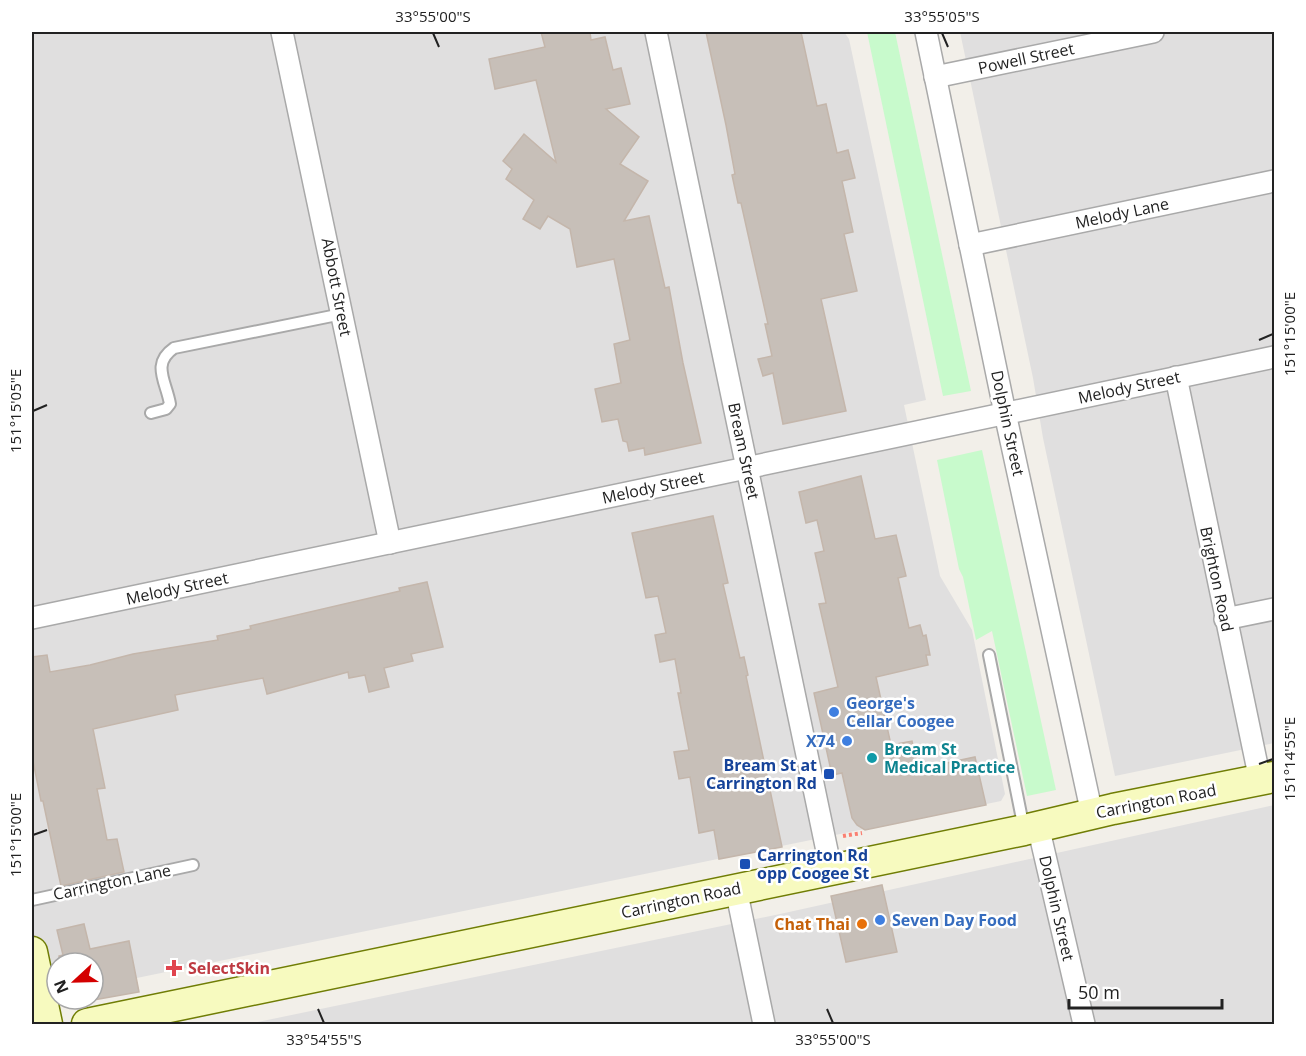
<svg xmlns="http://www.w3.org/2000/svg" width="1306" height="1056" font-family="'Open Sans',sans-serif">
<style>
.residential{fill:#e0dfdf}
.park{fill:#c8facc}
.building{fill:#c7bfb8;stroke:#c4b6ab;stroke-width:1.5}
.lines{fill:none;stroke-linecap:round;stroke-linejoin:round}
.lane-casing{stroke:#a9a9a9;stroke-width:14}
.street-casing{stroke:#a9a9a9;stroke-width:24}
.secondary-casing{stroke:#707d05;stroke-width:33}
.path{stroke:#fa8072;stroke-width:4;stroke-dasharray:3 3;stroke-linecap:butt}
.lane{stroke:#fff;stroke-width:10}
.street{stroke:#fff;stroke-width:21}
.secondary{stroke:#f7fabf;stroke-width:30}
.ticks{fill:none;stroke:#222;stroke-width:2}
.shop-dot{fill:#3f7fe0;stroke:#fff;stroke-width:2}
.culture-dot{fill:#0f9aa8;stroke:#fff;stroke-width:2}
.transit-dot{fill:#1a4fb4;stroke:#fff;stroke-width:2}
.food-dot{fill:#e8710a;stroke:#fff;stroke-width:2}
.health-dot{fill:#e0444e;stroke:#fff;stroke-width:2}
.labels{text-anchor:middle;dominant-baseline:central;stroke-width:5;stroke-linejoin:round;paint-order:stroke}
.street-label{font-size:16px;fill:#222;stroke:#fff}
.shop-label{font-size:16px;font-weight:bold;fill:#366cbe;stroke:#fff;text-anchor:start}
.culture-label{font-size:16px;font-weight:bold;fill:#0d838f;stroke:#fff;text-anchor:start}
.transit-label{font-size:16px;font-weight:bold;fill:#164399;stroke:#fff;text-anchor:end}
.food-label{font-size:16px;font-weight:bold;fill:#c56008;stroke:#fff;text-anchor:end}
.health-label{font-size:16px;font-weight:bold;fill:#be3a42;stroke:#fff;text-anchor:start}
.neatline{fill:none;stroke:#222;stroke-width:2}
.ticks-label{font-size:15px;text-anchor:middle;fill:#222}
</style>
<rect width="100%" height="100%" fill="#f2efe9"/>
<g class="residential">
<polygon points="32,32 844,32 849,39 926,400 904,405 940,576 972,630 1005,794 1001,801 93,987 93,963 57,963 57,994 32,1000"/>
<polygon points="960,32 1274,32 1274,743 1115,776 1043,438 1033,378"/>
<polygon points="1274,805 1274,1024 248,1024 780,914"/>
</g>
<g class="park">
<polygon points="867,32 895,32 971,391 943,396"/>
<polygon points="982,450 1056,790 1027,796 992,631 976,640 963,577 959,569 937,460"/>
</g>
<g class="building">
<polygon points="541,32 590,32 591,40 605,37 613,70 621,68 630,104 606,109 639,137 620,164 648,181 624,221 649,216 665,288 669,287 683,363 701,443 645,455 644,448 629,451 627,442 623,441 618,419 602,422 595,389 621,383 614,344 630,340 614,259 577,267 570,229 548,216 540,229 523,219 534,200 506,179 512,169 503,161 524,134 556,162 536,80 495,89 489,59 545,47"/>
<polygon points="706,32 801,32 817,106 826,104 837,153 848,150 855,178 842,181 853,232 844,234 857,291 821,299 846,411 783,424 773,373 763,376 758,359 772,356 765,324 768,324 741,203 738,203 732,175 735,174 726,125"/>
<polygon points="861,476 875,539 896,535 906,576 898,578 909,628 920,625 923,636 926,635 930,655 926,655 928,665 876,677 891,745 912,741 918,769 975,757 986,805 865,830 857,825 852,818 842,773 832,775 814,693 838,687 819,604 826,603 815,553 824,551 817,520 806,523 799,492"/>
<polygon points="713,516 728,583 723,584 740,658 744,657 748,675 746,676 782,847 719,859 714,830 699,833 690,777 679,779 674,752 689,750 678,693 681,693 675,659 660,662 655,635 666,633 658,596 646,598 632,533"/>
<polygon points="427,582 443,647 411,654 413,661 384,668 389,687 369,692 365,675 349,678 348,672 267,694 263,678 175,695 178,710 93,729 105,788 97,789 107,840 117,839 124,872 61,886 43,801 41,801 32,756 32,657 47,655 50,672 90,665 133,654 218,640 217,636 251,629 250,626 400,591 399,588"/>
<polygon points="882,885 897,952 846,962 831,896"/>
<polygon points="84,924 90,949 129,941 139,992 93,1000 93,963 60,963 59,956 63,955 57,930"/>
</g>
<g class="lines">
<g class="lane-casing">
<g id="lane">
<path d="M151,413L166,409L170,404C166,381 151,364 174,348L342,314"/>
<polyline points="989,655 1024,829"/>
<polyline points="32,900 193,865"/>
</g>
</g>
<g class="street-casing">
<g id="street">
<polyline points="282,32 390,543"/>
<polyline points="656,32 831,870"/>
<polyline points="926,32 1005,413 1092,814"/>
<polyline points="935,77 1153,32"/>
<polyline points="970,245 1274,181"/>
<polyline points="1176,377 1260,780"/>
<polyline points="32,618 1274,357"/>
<polyline points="1225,619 1274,609"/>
<polyline points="1038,826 1084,1024"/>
<polyline points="736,889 764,1024"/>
</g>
</g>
<g class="secondary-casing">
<g id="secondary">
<polyline points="32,952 47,1024"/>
<polyline points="87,1024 1024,830 1113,809 1274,777"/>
</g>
</g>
<polyline class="path" points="843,836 862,833"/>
<use href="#lane" class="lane"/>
<use href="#street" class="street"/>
<use href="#secondary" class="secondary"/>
</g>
<path class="ticks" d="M433,33L439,47M942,33L948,47M1259,340L1273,334M33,411L47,405M1259,764L1273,759M33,835L47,830M318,1009L324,1023M827,1009L833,1023"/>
<g class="shop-dot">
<circle cx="834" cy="712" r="6"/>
<circle cx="847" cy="741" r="6"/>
<circle cx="880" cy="920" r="6"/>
</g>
<circle class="culture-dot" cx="872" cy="758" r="6"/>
<g class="transit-dot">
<rect x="823" y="768" width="12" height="12" rx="3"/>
<rect x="739" y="858" width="12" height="12" rx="3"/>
</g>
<circle class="food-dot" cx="862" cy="924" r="6"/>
<path class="health-dot" d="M171 959h6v6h6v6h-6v6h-6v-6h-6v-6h6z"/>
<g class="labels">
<g class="street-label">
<text transform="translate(1026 58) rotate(-12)">Powell Street</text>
<text transform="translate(1122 213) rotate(-12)">Melody Lane</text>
<text transform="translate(337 287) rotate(79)">Abbott Street</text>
<text transform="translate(1129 387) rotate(-12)">Melody Street</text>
<text transform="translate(1008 423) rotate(78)">Dolphin Street</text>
<text transform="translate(744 451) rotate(78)">Bream Street</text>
<text transform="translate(653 487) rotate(-12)">Melody Street</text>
<text transform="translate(1217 579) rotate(78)">Brighton Road</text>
<text transform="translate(177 588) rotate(-12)">Melody Street</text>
<text transform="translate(1156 801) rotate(-11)">Carrington Road</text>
<text transform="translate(112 882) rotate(-12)">Carrington Lane</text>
<text transform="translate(681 900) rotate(-12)">Carrington Road</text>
<text transform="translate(1057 908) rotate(77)">Dolphin Street</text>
</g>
<g class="shop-label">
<text x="846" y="703">George's<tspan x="846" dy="18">Cellar Coogee</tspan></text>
<text x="835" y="741" text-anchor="end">X74</text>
<text x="892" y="920">Seven Day Food</text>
</g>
<g class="culture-label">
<text x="884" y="749">Bream St<tspan x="884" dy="18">Medical Practice</tspan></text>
</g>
<g class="transit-label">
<text x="817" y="765">Bream St at<tspan x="817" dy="18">Carrington Rd</tspan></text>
<text x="757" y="855" text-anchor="start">Carrington Rd<tspan x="757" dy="18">opp Coogee St</tspan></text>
</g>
<g class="food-label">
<text x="850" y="924">Chat Thai</text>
</g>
<g class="health-label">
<text x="188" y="968">SelectSkin</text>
</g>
</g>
<rect width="1306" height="1056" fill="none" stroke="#ffffff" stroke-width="66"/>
<g transform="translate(75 981) rotate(248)"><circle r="28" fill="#ffffff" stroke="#a7a7a7" stroke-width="1.5"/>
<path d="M0-4.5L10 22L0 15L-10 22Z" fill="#d40000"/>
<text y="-9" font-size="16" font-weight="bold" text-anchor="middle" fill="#222222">N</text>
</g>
<path d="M1069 999v9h153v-9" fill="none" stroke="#222222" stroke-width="3"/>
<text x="1078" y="999" font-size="18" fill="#222222" stroke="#ffffff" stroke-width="4.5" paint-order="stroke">50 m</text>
<rect x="33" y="33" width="1240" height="990" class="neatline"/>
<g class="ticks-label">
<text x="433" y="22">33°55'00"S</text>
<text x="942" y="22">33°55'05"S</text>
<text transform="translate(1290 334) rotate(-90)" y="5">151°15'00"E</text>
<text transform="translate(16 411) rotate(-90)" y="5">151°15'05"E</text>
<text transform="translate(1290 759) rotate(-90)" y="5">151°14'55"E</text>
<text transform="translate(16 835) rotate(-90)" y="5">151°15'00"E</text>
<text x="324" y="1045">33°54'55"S</text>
<text x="833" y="1045">33°55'00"S</text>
</g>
</svg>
